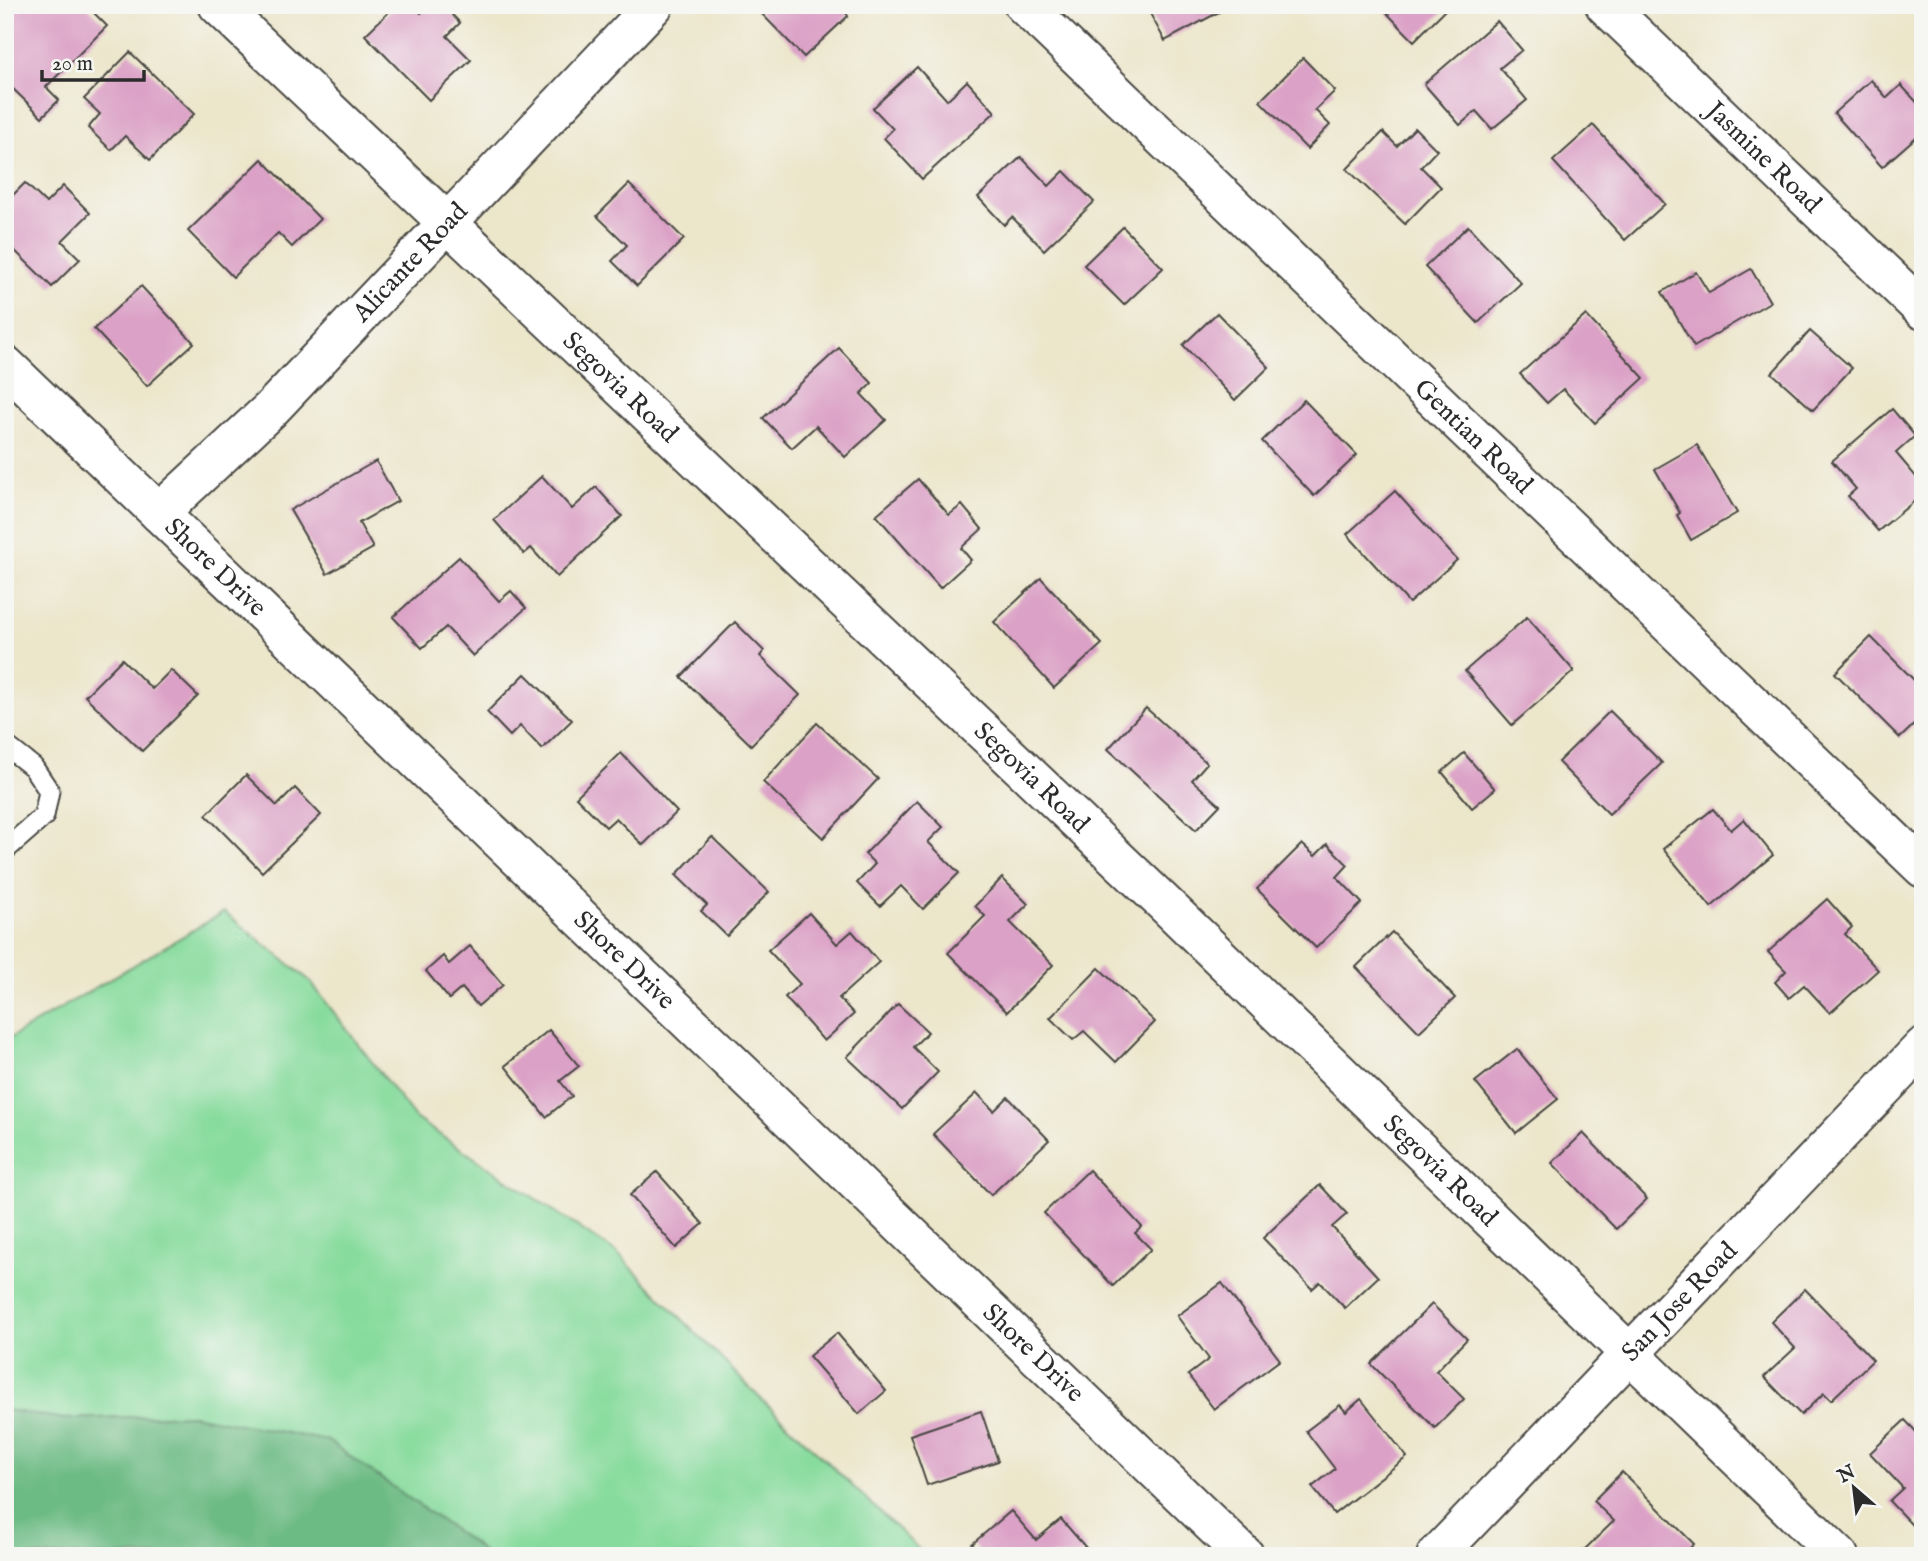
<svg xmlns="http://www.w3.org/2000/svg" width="1928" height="1561" font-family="'IM FELL English',serif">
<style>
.green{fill:#87db9d;stroke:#598364;stroke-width:2}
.forest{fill:#6dbb84;stroke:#4c7358;stroke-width:2}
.building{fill:#dba1c6}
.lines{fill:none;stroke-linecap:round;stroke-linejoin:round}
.service-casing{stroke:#484743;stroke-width:23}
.minor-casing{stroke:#484743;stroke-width:42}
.service{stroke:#fff;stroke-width:19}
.minor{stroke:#fff;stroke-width:38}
.labels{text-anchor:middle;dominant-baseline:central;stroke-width:5;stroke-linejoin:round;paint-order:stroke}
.street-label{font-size:26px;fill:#2b2b2b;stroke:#f6f6f2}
</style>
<rect width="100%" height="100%" fill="#f6f6f2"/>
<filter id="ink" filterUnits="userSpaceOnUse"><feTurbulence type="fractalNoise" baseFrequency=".0143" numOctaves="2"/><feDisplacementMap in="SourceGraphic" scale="14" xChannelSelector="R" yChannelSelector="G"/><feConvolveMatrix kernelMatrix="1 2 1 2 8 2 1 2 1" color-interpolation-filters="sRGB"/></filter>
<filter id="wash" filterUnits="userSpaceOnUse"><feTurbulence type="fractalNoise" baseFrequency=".00686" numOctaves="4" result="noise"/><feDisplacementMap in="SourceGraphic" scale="28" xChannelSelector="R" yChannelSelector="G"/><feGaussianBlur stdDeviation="1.57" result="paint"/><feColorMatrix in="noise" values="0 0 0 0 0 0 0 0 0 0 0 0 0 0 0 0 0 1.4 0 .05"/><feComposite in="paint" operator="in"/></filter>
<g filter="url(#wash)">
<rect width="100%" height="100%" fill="#ece6cb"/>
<polygon class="green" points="224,912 309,980 415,1118 617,1253 758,1396 926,1556 488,1556 471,1542 193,1415 65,1419 5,1410 5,1041"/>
<polygon class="forest" points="5,1410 65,1419 193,1415 328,1441 471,1542 488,1556 5,1556"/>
<g id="blocks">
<g class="building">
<polygon points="8,5 86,5 107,26 46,87 59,100 42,117 5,81 5,8"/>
<polygon points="396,5 414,5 421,13 429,5 443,5 460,23 447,36 471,60 429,100 365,35"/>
<polygon points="761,5 855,5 846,13 848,16 804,57 757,9"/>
<polygon points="1153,5 1232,5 1165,41 1147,8"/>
<polygon points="1379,5 1450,5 1414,41"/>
<polygon points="1497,21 1522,50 1500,68 1527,100 1492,129 1476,111 1460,125 1424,84"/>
<polygon points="130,52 194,114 150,160 125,136 111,150 88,128 100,114 84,99"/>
<polygon points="1303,58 1335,91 1315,110 1330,125 1307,149 1260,101"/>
<polygon points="917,67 947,100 967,81 995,112 922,179 884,138 893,129 873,108"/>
<polygon points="1871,80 1887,98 1901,85 1923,109 1923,131 1882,167 1834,113"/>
<polygon points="1593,125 1665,204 1625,240 1553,161"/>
<polygon points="1415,128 1437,150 1421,167 1441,187 1405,224 1347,169 1383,132 1397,146"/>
<polygon points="1021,157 1049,186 1064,171 1094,202 1044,250 1012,217 1004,225 978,197"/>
<polygon points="262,159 320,219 292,247 278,233 233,277 188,231"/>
<polygon points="25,183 46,203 63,186 90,213 62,241 80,259 52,287 5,241 5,203"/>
<polygon points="629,184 684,239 637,286 612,261 627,245 597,216"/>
<polygon points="1468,226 1521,283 1478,323 1425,267"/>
<polygon points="1123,227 1163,268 1124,305 1084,265"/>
<polygon points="1751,269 1770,302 1694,347 1662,292 1696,272 1709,293"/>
<polygon points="141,286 194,343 147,386 94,329"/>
<polygon points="1217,313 1269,367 1235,400 1183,345"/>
<polygon points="1586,315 1644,378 1595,423 1563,389 1547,403 1520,374"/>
<polygon points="1810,331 1852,368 1813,410 1772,373"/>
<polygon points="839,348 872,383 861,394 886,420 845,457 816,426 792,448 763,418"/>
<polygon points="1304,400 1357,455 1314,496 1262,441"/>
<polygon points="1892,409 1915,436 1896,453 1923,485 1923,494 1878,531 1848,496 1856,489 1832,461"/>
<polygon points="1697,445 1737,513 1691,540 1677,515 1680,513 1655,469"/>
<polygon points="376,461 398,501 359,523 373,548 327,574 290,510"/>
<polygon points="542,476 572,509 596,487 622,516 557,577 531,548 524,554 494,520"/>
<polygon points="918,479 949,515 962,505 982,529 961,548 971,560 940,588 876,515"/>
<polygon points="1395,491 1457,560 1409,603 1347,534"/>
<polygon points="459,557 499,601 511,591 526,608 473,656 446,627 422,648 393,617"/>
<polygon points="1041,578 1102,644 1054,688 994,622"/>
<polygon points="1527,617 1574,671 1512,725 1465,671"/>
<polygon points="735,622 764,651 760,656 800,695 751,745 681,677"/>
<polygon points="1871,637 1923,689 1923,716 1900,738 1835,673"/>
<polygon points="122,659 152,689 171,670 198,696 142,751 85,696"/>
<polygon points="525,674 572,720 542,749 520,726 510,736 487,712"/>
<polygon points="1146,708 1207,763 1192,780 1220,805 1196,830 1108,749"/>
<polygon points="1610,711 1662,763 1609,814 1558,762"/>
<polygon points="817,723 878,779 823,838 763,782"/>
<polygon points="621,753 677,812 643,845 616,818 606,827 576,797"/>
<polygon points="1464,753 1495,789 1472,808 1442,772"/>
<polygon points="246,775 277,806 295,788 321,815 262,872 206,815"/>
<polygon points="917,801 943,827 928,842 959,873 923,909 901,886 880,906 857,883 875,864 865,854"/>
<polygon points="1713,809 1731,830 1744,819 1773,855 1711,907 1663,849"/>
<polygon points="712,837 769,892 727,936 701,911 707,905 676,875"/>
<polygon points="1302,844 1315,856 1327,844 1348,865 1337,877 1362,903 1316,948 1257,889"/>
<polygon points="1002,878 1028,904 1010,922 1053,965 1007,1012 948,953 985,916 975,906"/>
<polygon points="1827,899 1852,927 1845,934 1878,970 1830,1013 1804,985 1789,998 1775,982 1786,971 1768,952"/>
<polygon points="809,913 837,944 852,931 879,962 839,998 854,1014 824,1041 785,997 800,984 768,950"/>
<polygon points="1392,932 1455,998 1419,1032 1356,967"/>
<polygon points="470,946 503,985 478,1006 462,988 449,999 426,971 443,956 449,964"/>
<polygon points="1099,968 1155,1022 1116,1062 1084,1031 1073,1040 1050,1018"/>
<polygon points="898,1004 928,1032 913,1047 938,1072 902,1109 847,1057"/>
<polygon points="549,1030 579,1066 560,1081 572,1096 546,1117 505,1066"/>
<polygon points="1517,1049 1558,1099 1516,1133 1475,1082"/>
<polygon points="977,1093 994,1111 1008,1097 1049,1140 991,1195 933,1134"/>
<polygon points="1583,1133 1647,1199 1616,1229 1552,1163"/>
<polygon points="1089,1170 1142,1227 1135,1233 1151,1249 1113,1286 1044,1213"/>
<polygon points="657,1172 703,1224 676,1248 630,1195"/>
<polygon points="1320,1185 1347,1214 1332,1227 1378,1277 1345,1308 1320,1282 1312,1289 1263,1238"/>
<polygon points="1222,1283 1280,1360 1214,1409 1188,1375 1209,1359 1177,1316"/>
<polygon points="1805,1289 1873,1360 1831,1400 1824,1393 1801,1415 1764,1377 1795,1348 1771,1322"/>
<polygon points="1432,1304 1467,1339 1436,1371 1464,1399 1435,1428 1371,1364"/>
<polygon points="837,1333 886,1391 859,1414 809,1356"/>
<polygon points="1361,1399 1407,1457 1334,1514 1312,1487 1335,1469 1306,1431 1340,1405 1346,1412"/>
<polygon points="981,1411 998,1461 927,1485 910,1435"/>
<polygon points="1905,1420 1923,1439 1923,1515 1912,1525 1889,1501 1903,1488 1870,1453"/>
<polygon points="1622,1472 1694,1544 1682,1556 1590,1556 1584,1550 1614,1521 1593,1501"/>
<polygon points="1011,1511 1036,1540 1061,1519 1087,1549 1079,1556 982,1556 972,1544"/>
</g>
</g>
</g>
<g filter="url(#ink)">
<use href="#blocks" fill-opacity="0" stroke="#484743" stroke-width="2"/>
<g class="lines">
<g class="service-casing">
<polyline id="service" points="5,745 33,767 49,791 44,816 5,850"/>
</g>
<g class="minor-casing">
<g id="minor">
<path id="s1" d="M218,5L1167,906L1839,1556"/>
<path id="s2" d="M1024,5L1923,868"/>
<path id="s3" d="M1605,5L1923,310"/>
<path id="s4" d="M5,365L1245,1556"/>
<path id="s5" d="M159,513L270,410L654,5"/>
<path id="s6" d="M1436,1556L1923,1047"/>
</g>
</g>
<use href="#service" class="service"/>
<use href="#minor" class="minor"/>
</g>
</g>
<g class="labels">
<g class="street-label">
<text stroke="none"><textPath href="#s3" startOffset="220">Jasmine Road</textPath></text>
<text stroke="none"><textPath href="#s5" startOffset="355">Alicante Road</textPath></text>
<text stroke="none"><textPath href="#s1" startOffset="555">Segovia Road</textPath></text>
<text stroke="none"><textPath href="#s2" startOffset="623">Gentian Road</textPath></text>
<text stroke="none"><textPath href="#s4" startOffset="292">Shore Drive</textPath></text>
<text stroke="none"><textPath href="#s1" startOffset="1122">Segovia Road</textPath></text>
<text stroke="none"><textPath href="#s4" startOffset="859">Shore Drive</textPath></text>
<text stroke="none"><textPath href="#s1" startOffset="1689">Segovia Road</textPath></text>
<text stroke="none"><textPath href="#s6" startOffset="352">San Jose Road</textPath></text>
<text stroke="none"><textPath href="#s4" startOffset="1426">Shore Drive</textPath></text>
</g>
</g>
<rect width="1928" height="1561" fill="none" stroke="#f6f6f2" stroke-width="28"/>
<g transform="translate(1854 1488) rotate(332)" stroke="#f6f6f2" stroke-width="5" paint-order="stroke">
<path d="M0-5L12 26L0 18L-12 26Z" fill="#2b2b2b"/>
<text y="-10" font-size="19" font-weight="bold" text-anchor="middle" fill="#2b2b2b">N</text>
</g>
<path d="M42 70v10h102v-10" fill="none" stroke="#2b2b2b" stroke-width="3.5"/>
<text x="52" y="70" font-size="21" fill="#2b2b2b" stroke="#f6f6f2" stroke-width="5" paint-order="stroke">20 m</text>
</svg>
